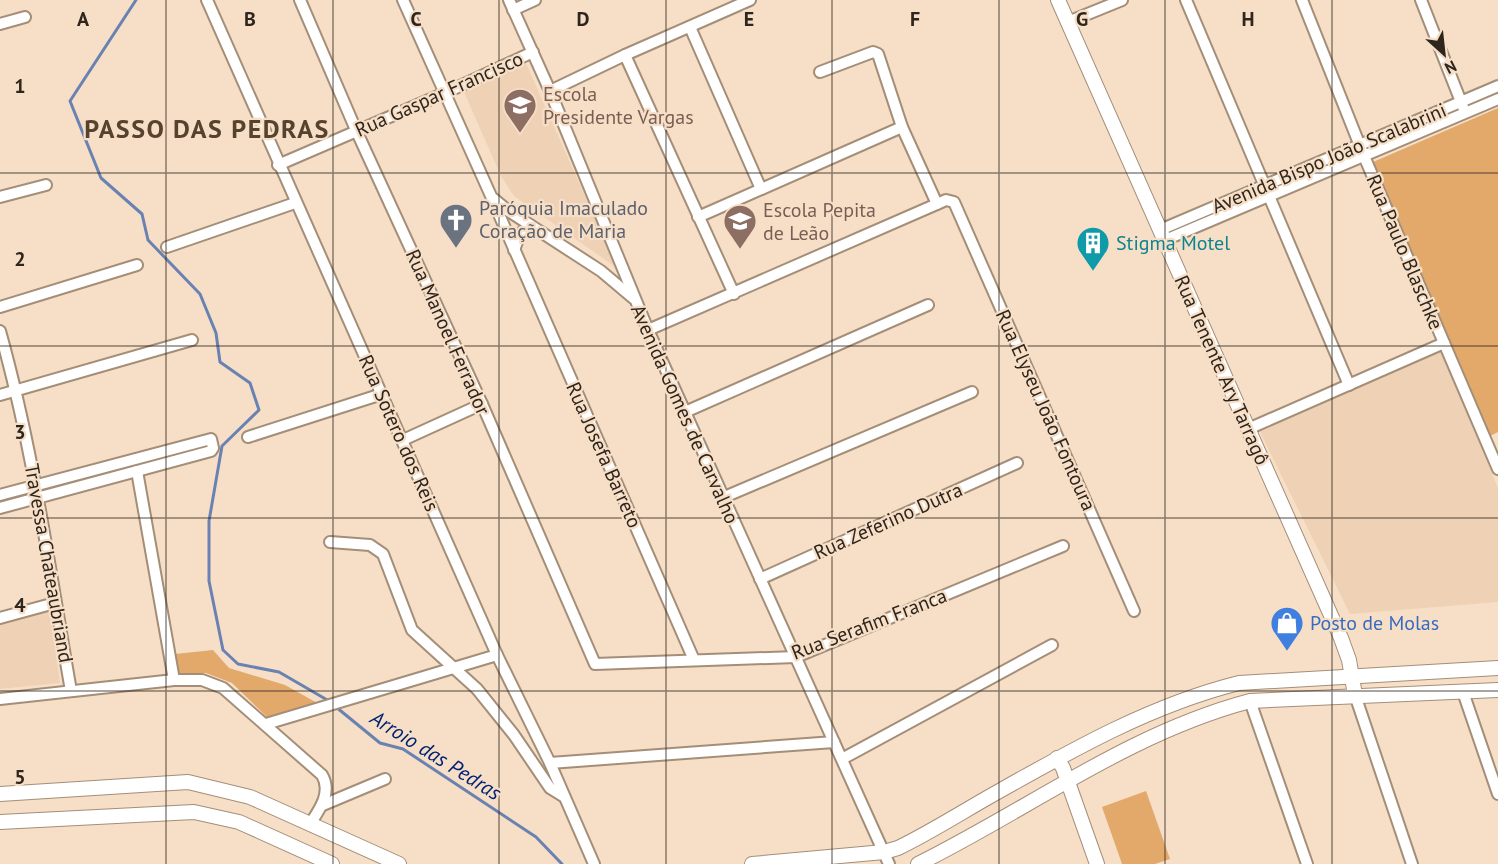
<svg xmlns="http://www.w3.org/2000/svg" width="1498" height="864" font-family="'PT Sans',sans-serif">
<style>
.built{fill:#efd1b5}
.green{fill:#e2a96b}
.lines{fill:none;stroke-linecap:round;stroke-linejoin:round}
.stream{stroke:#6982b2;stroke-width:3}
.minor-casing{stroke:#a48e78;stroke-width:14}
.major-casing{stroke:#a48e78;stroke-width:16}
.minor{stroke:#fff;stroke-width:10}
.major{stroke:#fff;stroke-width:14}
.grid{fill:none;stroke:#2e251c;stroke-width:1.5;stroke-opacity:0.55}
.labels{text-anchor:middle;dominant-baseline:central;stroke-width:4.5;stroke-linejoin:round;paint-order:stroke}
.street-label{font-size:20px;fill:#2e251c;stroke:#f7dfc7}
.education-label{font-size:20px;fill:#785e54;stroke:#f7dfc7;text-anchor:start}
.worship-label{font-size:20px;fill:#5b616d;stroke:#f7dfc7;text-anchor:start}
.culture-label{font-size:20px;fill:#0d838f;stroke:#f7dfc7;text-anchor:start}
.shop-label{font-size:20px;fill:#366cbe;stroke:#f7dfc7;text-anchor:start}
.water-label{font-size:21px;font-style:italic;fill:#002273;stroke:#f7dfc7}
.district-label{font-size:26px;font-weight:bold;letter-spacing:1.5px;fill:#56432f;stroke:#f7dfc7}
.grid-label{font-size:20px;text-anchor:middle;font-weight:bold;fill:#2e251c;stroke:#f7dfc7;stroke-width:4.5;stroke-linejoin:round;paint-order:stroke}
</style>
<rect width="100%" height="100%" fill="#f7dfc7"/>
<g class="built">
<polygon points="525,61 617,268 514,196 501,176 464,92"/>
<polygon points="1441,351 1498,488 1498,602 1350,614 1259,430"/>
<polygon points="50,611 60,683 0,689 0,624"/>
</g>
<g class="green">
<polygon points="1498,108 1498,432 1490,436 1373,162"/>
<polygon points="213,650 229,668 285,685 319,704 268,718 232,683 206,673 177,675 175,654"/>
<polygon points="1146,791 1170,859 1155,864 1122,864 1102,807"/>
</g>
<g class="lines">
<g class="stream">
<polyline points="136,0 70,101 101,178 142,214 148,240 200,294 216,333 220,362 250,383 259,410 222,446 209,521 209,581 223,650 238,664 279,672 329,701"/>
<polyline points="0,502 13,499"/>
<polyline points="336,707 380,743 403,749 536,837 562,864"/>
</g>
<g class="minor-casing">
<g id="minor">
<polyline points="207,0 497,655 550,763 594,864"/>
<polyline points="300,0 356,130 482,404 595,664 796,657 1063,546"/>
<polyline points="403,0 491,196 694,660"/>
<polyline points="509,0 550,91 648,330 889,864"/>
<polyline points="1186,0 1349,385"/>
<polyline points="1302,0 1364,156 1498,469"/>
<polyline points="1421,0 1463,107"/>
<polyline points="513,10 535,0"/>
<polyline points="1068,22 1122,0"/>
<polyline points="0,24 25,17"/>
<polyline points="690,27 761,189"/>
<polyline points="625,55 734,294"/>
<polyline points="820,72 873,52 878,54 902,127 937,204"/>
<polyline points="550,91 625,55 750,0"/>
<polyline points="278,165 445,93 533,52"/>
<polyline points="0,197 46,185"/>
<polyline points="494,199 507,210 601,271 633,298"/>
<polyline points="698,217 902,127"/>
<polyline points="1160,230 1498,86"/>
<polyline points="1165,240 1498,99"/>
<polyline points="167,247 295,203"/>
<polyline points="514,250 520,234 530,225"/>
<polyline points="0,307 137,265"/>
<polyline points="648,330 937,204 946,200 954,202 1134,611"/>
<path d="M0,331C33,449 50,571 71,691"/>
<polyline points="0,395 192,340"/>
<polyline points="685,412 928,305"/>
<polyline points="1248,429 1444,343"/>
<polyline points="248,437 382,394"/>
<polyline points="403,440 482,404"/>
<polyline points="137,471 174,680"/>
<polyline points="0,495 211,439 213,448 211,451 0,508"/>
<polyline points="722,498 972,392"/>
<polyline points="330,542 370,545 383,554 412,630 477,689 514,735 550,788 563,796"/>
<polyline points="760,579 1017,463"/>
<polyline points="0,618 55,603"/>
<polyline points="1463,692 1498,794"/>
<polyline points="1355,695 1412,864"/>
<path d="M0,699L174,680H202L223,688L322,775C332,792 320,809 310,824"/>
<polyline points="1250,701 1307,864"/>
<polyline points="266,724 497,655"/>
<polyline points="842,759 1052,645"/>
<polyline points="550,763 834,742"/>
<polyline points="323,805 385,779"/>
</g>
</g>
<g class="major-casing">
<g id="major">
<polyline points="1058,0 1341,638 1349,660 1355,695"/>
<polyline points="1057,758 1063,768 1097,864"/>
<polyline points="0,794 188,782 250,797 399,864"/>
<polyline points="0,822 194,812 239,822 332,864"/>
<path d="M752,864L884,852L898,848C931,832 962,812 994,794C1072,750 1151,705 1239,683L1498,668"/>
<path d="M918,864C1029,809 1129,733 1250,701L1498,690"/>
</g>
</g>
<use href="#minor" class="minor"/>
<use href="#major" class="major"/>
</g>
<path class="grid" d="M166,0V864M333,0V864M499,0V864M666,0V864M832,0V864M999,0V864M1165,0V864M1332,0V864M0,173H1498M0,346H1498M0,518H1498M0,691H1498"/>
<defs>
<g id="school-pin" transform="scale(1.725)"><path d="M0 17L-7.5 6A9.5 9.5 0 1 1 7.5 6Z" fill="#8d6e63" stroke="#f7dfc7"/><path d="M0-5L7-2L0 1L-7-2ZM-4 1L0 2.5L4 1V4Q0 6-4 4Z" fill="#fff"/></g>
<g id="church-pin" transform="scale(1.725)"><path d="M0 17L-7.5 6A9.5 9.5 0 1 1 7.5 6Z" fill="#6b7280" stroke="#f7dfc7"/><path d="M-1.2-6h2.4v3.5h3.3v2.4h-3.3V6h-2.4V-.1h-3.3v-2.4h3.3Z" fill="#fff"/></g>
<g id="building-pin" transform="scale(1.725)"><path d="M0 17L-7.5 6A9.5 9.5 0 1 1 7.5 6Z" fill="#0f9aa8" stroke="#f7dfc7"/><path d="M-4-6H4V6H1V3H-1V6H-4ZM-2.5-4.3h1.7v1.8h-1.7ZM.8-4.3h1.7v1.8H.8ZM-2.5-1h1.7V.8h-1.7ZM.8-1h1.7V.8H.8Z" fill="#fff"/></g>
<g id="shop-pin" transform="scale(1.725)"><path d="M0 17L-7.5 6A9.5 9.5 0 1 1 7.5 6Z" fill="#3f7fe0" stroke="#f7dfc7"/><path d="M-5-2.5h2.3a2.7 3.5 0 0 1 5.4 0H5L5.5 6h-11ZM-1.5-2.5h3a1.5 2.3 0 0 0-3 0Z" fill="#fff"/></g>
</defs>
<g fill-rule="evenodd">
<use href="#school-pin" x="520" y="105"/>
<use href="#church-pin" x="456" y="220"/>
<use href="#school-pin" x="740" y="221"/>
<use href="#building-pin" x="1093" y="243"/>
<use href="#shop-pin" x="1287" y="623"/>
</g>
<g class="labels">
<g class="street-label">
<text transform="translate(439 94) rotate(-24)">Rua Gaspar Francisco</text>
<text transform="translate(1329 158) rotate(-23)">Avenida Bispo João Scalabrini</text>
<text transform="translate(1405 252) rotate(67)">Rua Paulo Blaschke</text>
<text transform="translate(448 332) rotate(66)">Rua Manoel Ferrador</text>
<text transform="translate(1222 370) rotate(66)">Rua Tenente Ary Tarragô</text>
<text transform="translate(1046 410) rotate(66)">Rua Elyseu João Fontoura</text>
<text transform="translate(685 414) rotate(66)">Avenida Gomes de Carvalho</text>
<text transform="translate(399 433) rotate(66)">Rua Sotero dos Reis</text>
<text transform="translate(604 455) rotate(66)">Rua Josefa Barreto</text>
<text transform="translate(888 521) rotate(-24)">Rua Zeferino Dutra</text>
<text transform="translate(49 563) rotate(80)">Travessa Chateaubriand</text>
<text transform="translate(869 624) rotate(-21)">Rua Serafim Franca</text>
</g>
<g class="education-label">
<text x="543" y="94">Escola<tspan x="543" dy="23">Presidente Vargas</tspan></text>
<text x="763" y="210">Escola Pepita<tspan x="763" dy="23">de Leão</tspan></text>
</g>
<g class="worship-label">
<text x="479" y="208">Paróquia Imaculado<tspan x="479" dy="23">Coração de Maria</tspan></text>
</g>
<g class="culture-label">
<text x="1116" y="243">Stigma Motel</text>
</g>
<g class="shop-label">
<text x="1310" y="623">Posto de Molas</text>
</g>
<g class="water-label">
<text transform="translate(436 755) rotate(32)">Arroio das Pedras</text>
</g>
<g class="district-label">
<text x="207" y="128">PASSO DAS PEDRAS</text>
</g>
</g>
<g class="grid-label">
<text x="83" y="26">A</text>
<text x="250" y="26">B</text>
<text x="416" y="26">C</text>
<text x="583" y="26">D</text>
<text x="749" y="26">E</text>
<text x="915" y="26">F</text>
<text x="1082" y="26">G</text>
<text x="1248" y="26">H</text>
<text x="20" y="93">1</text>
<text x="20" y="266">2</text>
<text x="20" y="439">3</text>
<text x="20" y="612">4</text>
<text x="20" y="784">5</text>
</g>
<g transform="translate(1444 54) rotate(153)" stroke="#f7dfc7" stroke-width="4.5" paint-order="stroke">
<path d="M0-4.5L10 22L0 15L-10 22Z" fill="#2e251c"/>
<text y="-9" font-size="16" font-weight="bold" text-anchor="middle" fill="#2e251c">N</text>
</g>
</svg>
